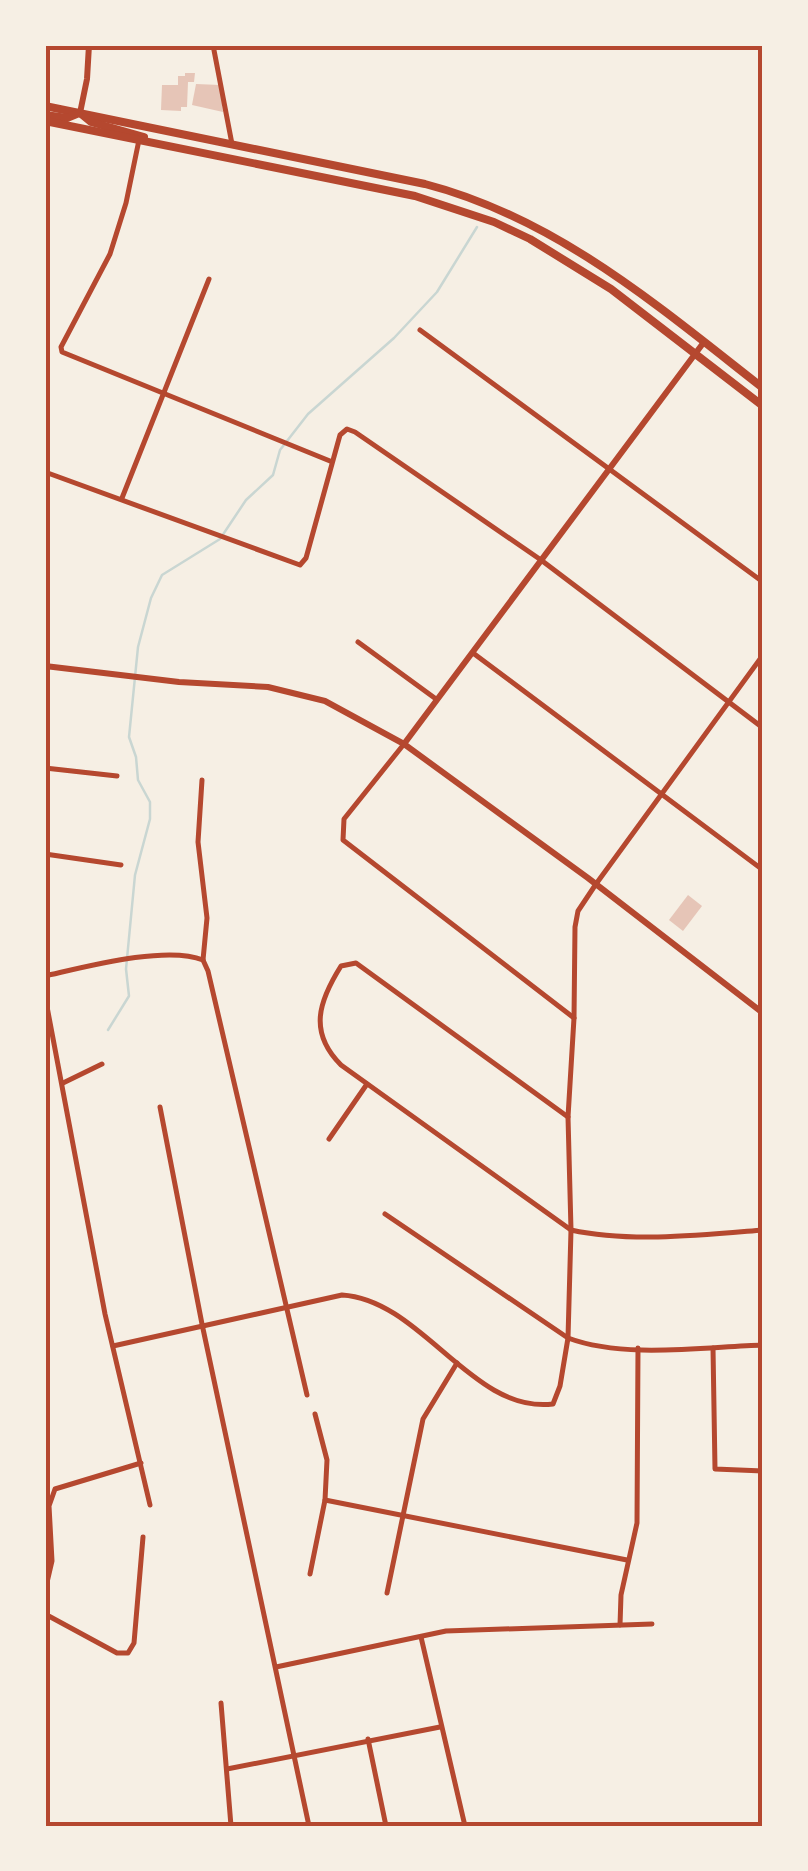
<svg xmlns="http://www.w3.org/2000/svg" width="808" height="1871" font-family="'Noto Serif',serif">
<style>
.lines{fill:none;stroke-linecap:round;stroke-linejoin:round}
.stream{stroke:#c9d6d2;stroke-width:2.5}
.building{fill:#e6c5b7}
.minor{stroke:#b5482f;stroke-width:5}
.tertiary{stroke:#b5482f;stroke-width:6}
.trunk{stroke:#b5482f;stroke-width:8}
.neatline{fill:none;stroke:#b5482f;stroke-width:4}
</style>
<rect width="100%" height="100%" fill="#f6efe4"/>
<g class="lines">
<polyline class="stream" points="108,1030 129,996 126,969 135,875 150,819 150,802 138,780 136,757 129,737 138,647 151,598 162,575 220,539 246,500 273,475 280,450 308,414 394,338 437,292 477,227"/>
</g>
<g class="building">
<polygon points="185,73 195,73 194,82 188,82 187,107 181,107 181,111 161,110 162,85 178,85 178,76 185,76"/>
<polygon points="196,84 220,85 223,112 192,105"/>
<polygon points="688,895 702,906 683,931 669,920"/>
</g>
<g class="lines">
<g class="minor">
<polyline points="213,45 232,144"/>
<polyline points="139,140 126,203 110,254 61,347 62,352 330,461"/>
<polyline points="420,330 763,582"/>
<polyline points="45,472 300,565 306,558 340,435 347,429 355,432 541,560 763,728"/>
<polyline points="122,498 209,279"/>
<polyline points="358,642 436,699"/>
<polyline points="473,653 763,870"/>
<polyline points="404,744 344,819 343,840 574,1018"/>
<polyline points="45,768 117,776"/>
<polyline points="202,780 198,842 207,918 203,960 208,971 307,1395"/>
<polyline points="45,854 121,865"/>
<path d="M45,976C85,967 166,945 203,960"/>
<polyline points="45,996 105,1314 150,1505"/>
<polyline points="63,1083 102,1064"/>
<polyline points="160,1107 202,1324 309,1826"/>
<path d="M568,1117L356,963L341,966C319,1001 308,1032 341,1065L571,1230C630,1243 703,1235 763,1230"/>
<polyline points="329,1139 367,1084"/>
<path d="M385,1214L568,1338C624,1359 703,1347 763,1345"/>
<path d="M113,1346L342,1295C422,1300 472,1414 553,1404L560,1386L568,1338L571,1230L568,1117L574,1018L575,927L578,911L596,884L763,655"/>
<polyline points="713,1348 715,1469 763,1471"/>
<polyline points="325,1500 627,1560"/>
<polyline points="310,1574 325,1500 327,1460 315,1414"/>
<polyline points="45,1591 52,1561 49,1506 55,1489 141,1463"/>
<polyline points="387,1593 423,1419 457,1363"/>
<polyline points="45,1614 117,1653 128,1653 134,1643 143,1537"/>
<polyline points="620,1625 621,1595 637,1523 638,1348"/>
<polyline points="421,1637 465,1826"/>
<polyline points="276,1667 446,1631 652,1624"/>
<polyline points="221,1703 231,1826"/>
<polyline points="368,1739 386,1826"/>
<polyline points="227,1769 440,1727"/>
</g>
<g class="tertiary">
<polyline points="80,113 87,79 89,45"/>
<polyline points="45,666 179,682 268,687 325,701 404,744 588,878 763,1013"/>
<polyline points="404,744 704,342"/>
</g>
<g class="trunk">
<path d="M45,106L425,184C556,218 658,306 763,388"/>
<polyline points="80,113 91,122 144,137"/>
<polyline points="45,115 67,118 79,113"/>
<polyline points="45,121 415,196 494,222 530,239 611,289 763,406"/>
</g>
</g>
<rect width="808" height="1871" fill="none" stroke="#f6efe4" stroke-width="95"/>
<rect x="48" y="48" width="712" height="1776" class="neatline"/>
</svg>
